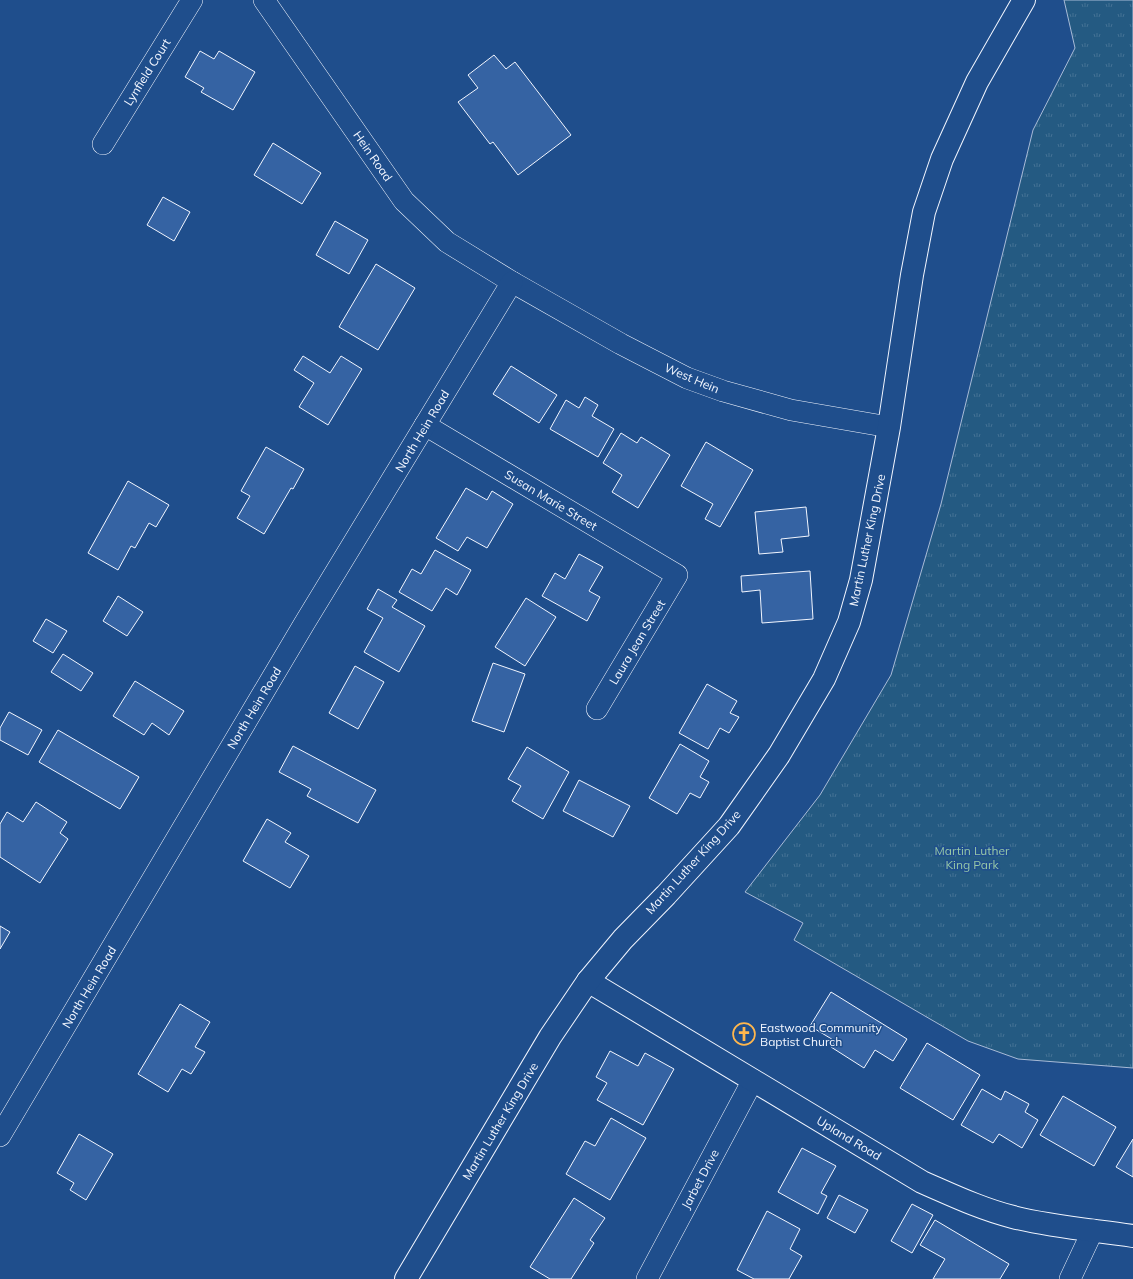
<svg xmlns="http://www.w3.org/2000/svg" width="1133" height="1279" font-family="Mulish,sans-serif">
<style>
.grass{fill:url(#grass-tufts);stroke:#a8bbd7}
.building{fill:#3563a3;stroke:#f2f6ff}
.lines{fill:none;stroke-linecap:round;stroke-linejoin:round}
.street-casing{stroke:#f2f6ff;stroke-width:22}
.secondary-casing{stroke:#f2f6ff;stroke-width:24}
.street{stroke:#1f4e8c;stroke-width:21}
.secondary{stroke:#1f4e8c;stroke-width:22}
.labels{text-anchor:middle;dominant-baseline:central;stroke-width:3;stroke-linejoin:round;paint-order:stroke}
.street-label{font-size:12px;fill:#f2f6ff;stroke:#1f4e8c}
.park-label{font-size:12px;fill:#97c8a6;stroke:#1f4e8c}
.poi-label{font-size:12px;fill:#f2f6ff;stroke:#1f4e8c;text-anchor:start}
</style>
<defs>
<pattern id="grass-tufts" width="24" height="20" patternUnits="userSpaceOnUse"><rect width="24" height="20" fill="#245a82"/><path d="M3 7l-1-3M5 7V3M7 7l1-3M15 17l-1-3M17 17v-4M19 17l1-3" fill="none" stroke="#447295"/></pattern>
</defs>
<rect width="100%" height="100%" fill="#1f4e8c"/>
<polygon class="grass" points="1064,0 1133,0 1133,1068 1018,1059 968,1041 794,940 803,923 745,892 820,795 891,675 941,504 1033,130 1075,48"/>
<g class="building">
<polygon points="200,51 214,59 219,51 255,72 233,110 201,92 204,88 185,77"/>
<polygon points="494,55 506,69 515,62 571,135 518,175 493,142 490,144 458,102 478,88 468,75"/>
<polygon points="273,143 321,173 302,204 254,175"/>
<polygon points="163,197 190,212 174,241 147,225"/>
<polygon points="335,221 368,240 349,274 316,255"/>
<polygon points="376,264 415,288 378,350 339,327"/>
<polygon points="303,356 330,373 341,356 362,369 328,425 299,407 314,383 294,370"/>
<polygon points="511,366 557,395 539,423 493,394"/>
<polygon points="585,397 598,405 592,416 614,429 598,457 550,429 566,400 579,408"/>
<polygon points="621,433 637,443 641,437 670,455 638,508 612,492 622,475 603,463"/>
<polygon points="706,442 753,470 720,527 705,519 713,504 681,486"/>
<polygon points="266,447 304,469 293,489 291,488 264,534 237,518 250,496 241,491"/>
<polygon points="128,481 169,505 156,527 149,523 135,548 131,546 118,570 88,553"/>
<polygon points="466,488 487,500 492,491 513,504 487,548 467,537 458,551 436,538"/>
<polygon points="806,507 809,536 781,539 783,552 759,554 755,512"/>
<polygon points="435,550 471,570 457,595 446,588 432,611 399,592 412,569 421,574"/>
<polygon points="579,554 603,567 589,591 600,597 587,621 542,596 555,573 565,579"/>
<polygon points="810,571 813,619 762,623 760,590 742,592 741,576"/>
<polygon points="378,589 397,600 392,607 425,626 399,672 364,652 383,618 367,609"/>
<polygon points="118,596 143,612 127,636 103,621"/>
<polygon points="526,598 556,617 525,666 495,647"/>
<polygon points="46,619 67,631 53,653 33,641"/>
<polygon points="63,654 93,673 81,691 51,672"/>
<polygon points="493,663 525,674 504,732 472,721"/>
<polygon points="355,666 384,682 358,729 329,713"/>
<polygon points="135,681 184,711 169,735 152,723 144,735 113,716"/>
<polygon points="707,684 737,701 730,713 739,717 729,733 720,728 708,749 679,733"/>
<polygon points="9,712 42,730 28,755 0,740 0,728"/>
<polygon points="58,730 139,777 120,809 39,762"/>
<polygon points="680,744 709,761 700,777 709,782 700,798 690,793 677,814 649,798"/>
<polygon points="293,746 376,790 358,823 307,796 311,789 279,772"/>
<polygon points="527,747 569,772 543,819 512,801 521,786 508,779"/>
<polygon points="579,780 630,806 613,837 563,811"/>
<polygon points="36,802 67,822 60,833 68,839 40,883 0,857 0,824 7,812 23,822"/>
<polygon points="267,819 291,833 285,842 309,856 290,888 243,861"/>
<polygon points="0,926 10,932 0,949"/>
<polygon points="831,992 907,1039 893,1061 875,1050 864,1068 831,1047 835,1041 810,1026"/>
<polygon points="180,1004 210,1022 195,1047 205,1052 191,1074 182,1069 168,1092 138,1074"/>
<polygon points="927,1043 980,1075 953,1120 900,1088"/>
<polygon points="610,1051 638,1066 645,1053 674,1069 643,1125 597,1100 607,1083 596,1077"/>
<polygon points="982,1089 1001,1100 1005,1091 1029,1104 1025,1112 1038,1120 1022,1148 999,1134 993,1143 961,1125"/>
<polygon points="1063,1096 1116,1127 1094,1166 1040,1135"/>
<polygon points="611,1118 646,1138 610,1200 566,1174 585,1141 595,1146"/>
<polygon points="79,1134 113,1154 86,1200 70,1190 74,1183 57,1173"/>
<polygon points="1133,1139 1133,1177 1116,1167"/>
<polygon points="802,1148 836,1166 821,1193 827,1196 818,1214 778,1192"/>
<polygon points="839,1195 868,1210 855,1233 827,1218"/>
<polygon points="574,1198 605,1218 590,1240 594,1243 571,1279 550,1279 530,1267"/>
<polygon points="912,1204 933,1215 912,1253 891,1241"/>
<polygon points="767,1211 800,1229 790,1249 802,1256 789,1279 754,1279 737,1270"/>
<polygon points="935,1220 1009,1264 1000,1279 933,1279 945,1259 920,1245"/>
</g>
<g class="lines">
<g class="street-casing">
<g id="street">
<polyline points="264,0 404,201 447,242 512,282 621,344 687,378 723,391 791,410 889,427"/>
<polyline points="103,144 192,0"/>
<polyline points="425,425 677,575 597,709"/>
<polyline points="0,1136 304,624 512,282"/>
<polyline points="647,1279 753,1080"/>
<polyline points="1070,1279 1093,1230"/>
</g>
</g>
<g class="secondary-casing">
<g id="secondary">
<path d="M588,981L922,1182C952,1195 981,1209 1013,1217C1052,1227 1093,1230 1133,1236"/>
<polyline points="406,1279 550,1037 588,981 623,939 666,895 729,826 779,755 824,679 849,622 861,580 889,427 912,275 924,212 942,159 977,82 1024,0"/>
</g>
</g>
<use href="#street" class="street"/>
<use href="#secondary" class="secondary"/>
</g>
<defs>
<g id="church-ring" transform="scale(1.15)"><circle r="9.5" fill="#1f4e8c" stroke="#ffb74d" stroke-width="1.5"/><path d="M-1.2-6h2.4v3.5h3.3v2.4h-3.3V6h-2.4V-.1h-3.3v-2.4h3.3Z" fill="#ffb74d"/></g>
</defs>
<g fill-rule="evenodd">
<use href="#church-ring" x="744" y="1034"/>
</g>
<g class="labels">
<g class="street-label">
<text transform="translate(147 72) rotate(-58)">Lynfield Court</text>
<text transform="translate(373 156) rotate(55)">Hein Road</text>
<text transform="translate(692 378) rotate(23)">West Hein</text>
<text transform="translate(422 431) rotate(-59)">North Hein Road</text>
<text transform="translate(551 500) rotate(31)">Susan Marie Street</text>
<text transform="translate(867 540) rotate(-78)">Martin Luther King Drive</text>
<text transform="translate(637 642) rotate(-59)">Laura Jean Street</text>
<text transform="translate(254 708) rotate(-59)">North Hein Road</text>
<text transform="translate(693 862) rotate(-48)">Martin Luther King Drive</text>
<text transform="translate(89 987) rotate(-59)">North Hein Road</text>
<text transform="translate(500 1121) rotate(-59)">Martin Luther King Drive</text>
<text transform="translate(849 1138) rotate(31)">Upland Road</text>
<text transform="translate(700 1179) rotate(-62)">Jarbet Drive</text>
</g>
<g class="park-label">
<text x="972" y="850">Martin Luther<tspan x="972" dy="14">King Park</tspan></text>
</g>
<g class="poi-label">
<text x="760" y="1027">Eastwood Community<tspan x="760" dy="14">Baptist Church</tspan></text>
</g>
</g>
</svg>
